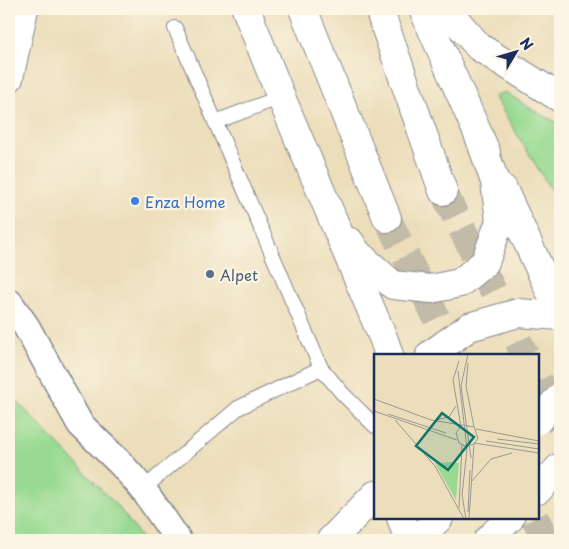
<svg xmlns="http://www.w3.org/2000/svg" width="569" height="549" font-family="'Playpen Sans',sans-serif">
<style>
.green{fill:#98da92;stroke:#5a8478}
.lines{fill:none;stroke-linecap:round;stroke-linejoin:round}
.highway-tunnel{stroke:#c2bba8;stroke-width:28;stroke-dasharray:28 14;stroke-linecap:butt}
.lane-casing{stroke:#84868c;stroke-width:16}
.street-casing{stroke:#84868c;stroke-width:29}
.primary-casing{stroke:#84868c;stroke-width:30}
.highway-casing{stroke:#84868c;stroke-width:30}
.lane{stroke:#fff;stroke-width:14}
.street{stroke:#fff;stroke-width:26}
.primary{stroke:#fff;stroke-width:28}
.highway{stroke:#fff;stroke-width:28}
.primary-bridge-casing{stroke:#84868c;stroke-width:30;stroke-linecap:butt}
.primary-bridge{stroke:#fff;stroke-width:28}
.shop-dot{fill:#3f7fe0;stroke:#fcf5e5;stroke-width:2}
.service-dot{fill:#5c6f8a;stroke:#fcf5e5;stroke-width:2}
.labels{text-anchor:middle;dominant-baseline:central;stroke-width:4.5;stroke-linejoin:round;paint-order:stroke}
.shop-label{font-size:15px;fill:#366cbe;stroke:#fcf5e5;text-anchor:start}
.service-label{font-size:15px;fill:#4e5e75;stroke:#fcf5e5;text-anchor:start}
.inset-road{fill:none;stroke:#989895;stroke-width:1}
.view{fill:#0f766e;fill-opacity:0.15;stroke:#0f766e;stroke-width:2.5}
.inset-edge{fill:none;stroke:#1b2f5e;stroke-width:2.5}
</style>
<rect width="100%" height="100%" fill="#fcf5e5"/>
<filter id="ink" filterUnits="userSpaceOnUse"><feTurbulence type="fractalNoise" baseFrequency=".02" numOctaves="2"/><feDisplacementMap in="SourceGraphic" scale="10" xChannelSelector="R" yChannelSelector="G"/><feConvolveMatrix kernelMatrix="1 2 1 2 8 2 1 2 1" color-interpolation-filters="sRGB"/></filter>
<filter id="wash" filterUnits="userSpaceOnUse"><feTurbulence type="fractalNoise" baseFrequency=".0096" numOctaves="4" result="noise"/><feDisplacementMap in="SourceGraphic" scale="20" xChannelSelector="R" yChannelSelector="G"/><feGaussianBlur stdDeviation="1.12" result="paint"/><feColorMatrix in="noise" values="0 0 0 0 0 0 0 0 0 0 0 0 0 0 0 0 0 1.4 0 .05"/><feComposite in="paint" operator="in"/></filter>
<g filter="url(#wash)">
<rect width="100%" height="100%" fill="#ecdeba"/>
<g class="green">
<polygon points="505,92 536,112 560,124 560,205 494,96"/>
<polygon points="9,393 120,509 143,540 9,540"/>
</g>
</g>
<g filter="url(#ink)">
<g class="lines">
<g class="highway-tunnel">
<polyline points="443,191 525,355"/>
<polyline points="387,218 455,355"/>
<polyline points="538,381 560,426"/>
<polyline points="535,518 546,540"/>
</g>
<g class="lane-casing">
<g id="lane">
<polyline points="175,28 321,368 342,393 375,426"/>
<polyline points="215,122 281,97"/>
<polyline points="143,489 238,408 321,368"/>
</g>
</g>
<g class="street-casing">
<polyline id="street" points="9,302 26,326 80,424 121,464 143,489 178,540"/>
</g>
<g class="primary-casing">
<g id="primary">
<polyline points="538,490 560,467"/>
<polyline points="417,540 439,518"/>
<polyline points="488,540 510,518"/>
</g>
</g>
<g class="highway-casing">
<g id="highway">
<polyline points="246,9 281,97 384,340 389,355"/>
<polyline points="303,9 387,218"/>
<polyline points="379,9 443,191"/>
<polyline points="423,9 486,152"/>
<polyline points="446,9 479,47 560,98"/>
<polyline points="9,78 24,9"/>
<polyline points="503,189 560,313"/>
<polyline points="350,242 357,253 393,285 431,289 460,283 485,262 500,221 495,182 479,136"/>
<polyline points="430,355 469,327 518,313 560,316"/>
<polyline points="401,518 405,529 414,540"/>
<polyline points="331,540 375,495"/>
</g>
</g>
<use href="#lane" class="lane"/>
<use href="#street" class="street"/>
<use href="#primary" class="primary"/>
<use href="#highway" class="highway"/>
<g class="primary-bridge-casing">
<polyline id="primary-bridge" points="538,420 560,397"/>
</g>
<use href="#primary-bridge" class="primary-bridge"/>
</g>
</g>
<circle class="shop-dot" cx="135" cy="201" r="5"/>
<circle class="service-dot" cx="210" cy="274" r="5"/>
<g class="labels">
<g class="shop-label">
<text x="145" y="201">Enza Home</text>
</g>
<g class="service-label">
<text x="220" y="274">Alpet</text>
</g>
</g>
<g transform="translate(374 354)">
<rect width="165" height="165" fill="#ecdeba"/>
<path d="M77,108L85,109L82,146L61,109Z" fill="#98da92"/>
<path class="inset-road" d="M94,0L87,32L97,104M85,7L79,26L87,73M94,9L92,32L100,73M84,17L93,95L88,141L92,165M0,45L57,66L100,73L104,84L100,90L95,164M0,57L83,86M14,60L72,79M21,66L61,112L90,165M62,66L75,63L82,52M86,73L82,79L85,89L91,92L100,90M102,75L165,87M123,85L165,90M112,87L165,95M100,89L165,99M98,127L117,105L138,99M85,154L88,91M94,158L96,116"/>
<path class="view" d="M68,59L100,83L74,116L42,92Z"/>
<rect width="165" height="165" class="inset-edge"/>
</g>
<rect width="569" height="549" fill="none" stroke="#fcf5e5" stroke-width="30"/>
<g transform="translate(516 52) rotate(52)" stroke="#fcf5e5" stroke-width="4" paint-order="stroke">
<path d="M0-4L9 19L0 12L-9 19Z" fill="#1b2f5e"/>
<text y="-8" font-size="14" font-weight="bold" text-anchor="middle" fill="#1b2f5e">N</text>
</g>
</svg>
